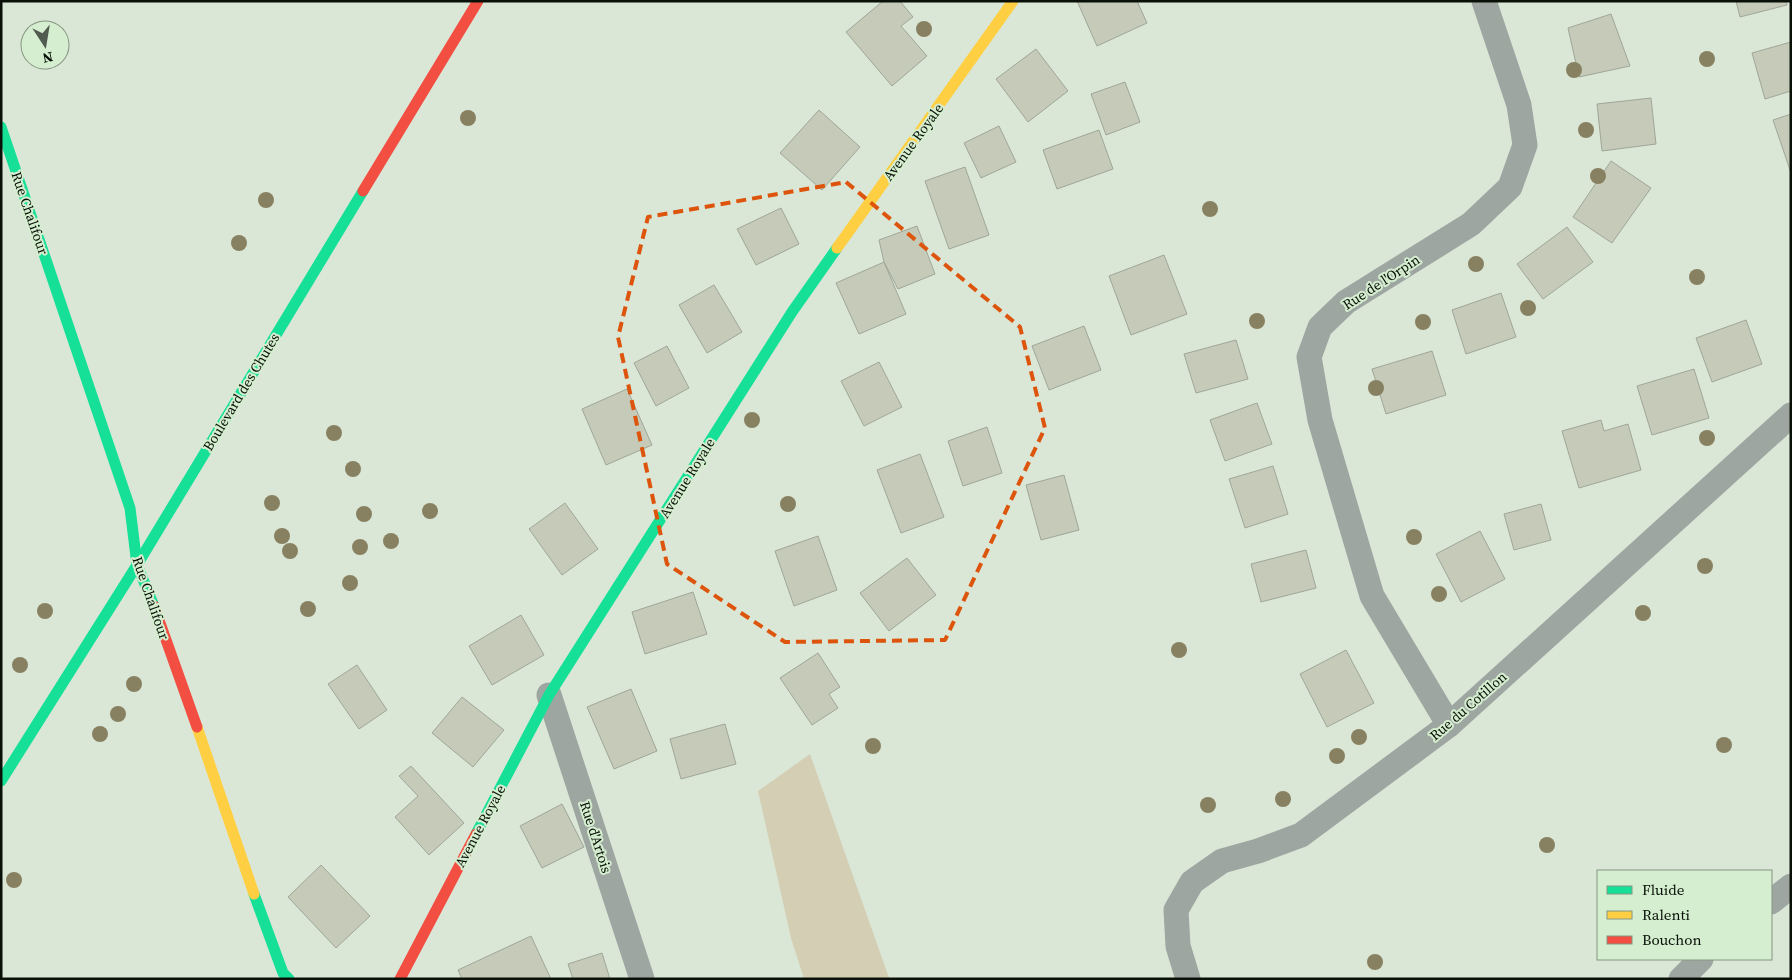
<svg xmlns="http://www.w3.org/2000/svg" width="1792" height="980" font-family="'Source Serif 4',serif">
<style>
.green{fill:#d4ceb4}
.building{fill:#c5cbb8;stroke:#a0a698}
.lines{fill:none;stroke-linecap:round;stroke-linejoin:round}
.street{stroke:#9ea6a1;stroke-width:25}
.fast{stroke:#16e098;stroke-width:11}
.slow{stroke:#ffcf43;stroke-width:11}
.jam{stroke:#f24e42;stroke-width:11}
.tree{fill:#888161}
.marked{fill:none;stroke:#dd550c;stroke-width:4;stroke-dasharray:10 6;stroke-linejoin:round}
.labels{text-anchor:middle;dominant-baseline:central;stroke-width:4;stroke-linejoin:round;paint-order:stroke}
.street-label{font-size:14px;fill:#081007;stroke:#d6eed0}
</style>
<rect width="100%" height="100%" fill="#dae7d7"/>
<polygon class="green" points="810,754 888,975 890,979 804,979 791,938 758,791"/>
<g class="building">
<polygon points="883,1 900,1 913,17 901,26 927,56 892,86 846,32"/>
<polygon points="1077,1 1137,1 1147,23 1097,46"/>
<polygon points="1736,1 1786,1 1787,5 1740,17"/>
<polygon points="1611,14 1630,66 1579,77 1568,28"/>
<polygon points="1791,42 1791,91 1765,99 1752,53"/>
<polygon points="1036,49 1068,91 1028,122 996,79"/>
<polygon points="1125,82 1140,122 1106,135 1091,94"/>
<polygon points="1651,98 1656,144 1602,151 1597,104"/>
<polygon points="819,110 860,147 822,190 780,153"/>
<polygon points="1791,114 1791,173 1773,120"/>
<polygon points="999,126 1016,162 981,178 964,143"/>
<polygon points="1099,130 1113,169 1057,189 1043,150"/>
<polygon points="1611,161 1651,188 1612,243 1573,217"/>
<polygon points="965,167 989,235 949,249 925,181"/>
<polygon points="781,208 799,244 756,265 737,229"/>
<polygon points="917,226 935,274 898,289 884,262 879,240"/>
<polygon points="1567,227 1593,262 1543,299 1517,264"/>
<polygon points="1164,255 1187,314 1131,335 1109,276"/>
<polygon points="884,262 906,314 859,334 836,283"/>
<polygon points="714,285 742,332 707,353 679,305"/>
<polygon points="1501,293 1516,337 1466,354 1452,310"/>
<polygon points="1746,320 1762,364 1712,382 1696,338"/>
<polygon points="1084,326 1101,370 1049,390 1032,346"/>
<polygon points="1236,340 1248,379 1196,393 1184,354"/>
<polygon points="667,346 689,388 656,406 634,363"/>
<polygon points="1432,351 1446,395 1386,414 1372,369"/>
<polygon points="879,362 902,407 864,426 841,381"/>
<polygon points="1694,369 1709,418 1652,435 1637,386"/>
<polygon points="627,389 652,445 606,465 582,409"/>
<polygon points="1257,403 1272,444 1225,461 1210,420"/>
<polygon points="1601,420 1604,431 1628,424 1641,470 1579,488 1562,431"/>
<polygon points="987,427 1002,473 963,486 948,441"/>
<polygon points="920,454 944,517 901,533 877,470"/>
<polygon points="1273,466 1288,514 1245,528 1229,479"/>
<polygon points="1064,475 1079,530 1041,540 1026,485"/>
<polygon points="565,503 598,549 562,575 529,529"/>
<polygon points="1541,504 1551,540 1514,550 1504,514"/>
<polygon points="1480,531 1505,579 1461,602 1436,554"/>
<polygon points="818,536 837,590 794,606 775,551"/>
<polygon points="1306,550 1316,588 1261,602 1251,564"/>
<polygon points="907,558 936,595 889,631 860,593"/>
<polygon points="693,592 707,634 645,654 632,612"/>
<polygon points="521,615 544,655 492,685 469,646"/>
<polygon points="1346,650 1374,703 1327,727 1300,674"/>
<polygon points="818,653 840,687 829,694 838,708 812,725 780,678"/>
<polygon points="357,665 387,710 359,729 328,684"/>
<polygon points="631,689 657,751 614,769 587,707"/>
<polygon points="462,697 504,730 473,767 432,733"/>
<polygon points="725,724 736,764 681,779 670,739"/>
<polygon points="411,766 464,823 429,855 395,817 418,796 399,776"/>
<polygon points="562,804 584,847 542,868 520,826"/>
<polygon points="321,865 370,916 336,948 288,897"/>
<polygon points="531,936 551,979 462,979 458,970"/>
<polygon points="602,953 610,979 573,979 568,964"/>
</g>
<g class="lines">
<g class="street">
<polyline points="549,695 642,979"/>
<polyline points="1449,725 1372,596 1320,420 1309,357 1320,327 1346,302 1471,224 1510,187 1525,145 1519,105 1484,1"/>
<polyline points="1771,902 1791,886"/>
<polyline points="1188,979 1178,946 1176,910 1192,882 1222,861 1258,851 1301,835 1449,725 1791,415"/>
<polyline points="1681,979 1701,959"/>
</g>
<g class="fast">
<polyline points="1,127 130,508 137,565 154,606"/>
<polyline points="1,781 137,565 363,191"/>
<polyline points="476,834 549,695 792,312 837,248"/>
<polyline points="254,894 283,973 289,979"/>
</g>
<g class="slow">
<polyline points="837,248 1013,1"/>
<polyline points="197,727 254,894"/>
</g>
<g class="jam">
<polyline points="363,191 478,1"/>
<polyline points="154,606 197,727"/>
<polyline points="400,979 476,834"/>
</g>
</g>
<g class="tree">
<circle cx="924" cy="29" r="8"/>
<circle cx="1707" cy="59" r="8"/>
<circle cx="1574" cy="70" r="8"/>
<circle cx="468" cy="118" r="8"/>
<circle cx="1586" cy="130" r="8"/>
<circle cx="1598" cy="176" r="8"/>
<circle cx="266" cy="200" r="8"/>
<circle cx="1210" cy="209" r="8"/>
<circle cx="239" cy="243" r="8"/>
<circle cx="1476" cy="264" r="8"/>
<circle cx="1697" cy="277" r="8"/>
<circle cx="1528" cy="308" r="8"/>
<circle cx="1257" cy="321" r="8"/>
<circle cx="1423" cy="322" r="8"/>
<circle cx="1376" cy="388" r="8"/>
<circle cx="752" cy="420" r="8"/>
<circle cx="334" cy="433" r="8"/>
<circle cx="1707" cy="438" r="8"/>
<circle cx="353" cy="469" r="8"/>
<circle cx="272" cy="503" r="8"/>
<circle cx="788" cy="504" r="8"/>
<circle cx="430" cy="511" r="8"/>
<circle cx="364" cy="514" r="8"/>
<circle cx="282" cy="536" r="8"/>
<circle cx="1414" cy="537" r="8"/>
<circle cx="391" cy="541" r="8"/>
<circle cx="360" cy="547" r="8"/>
<circle cx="290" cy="551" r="8"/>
<circle cx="1705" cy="566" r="8"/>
<circle cx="350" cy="583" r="8"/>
<circle cx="1439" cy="594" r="8"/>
<circle cx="308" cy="609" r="8"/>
<circle cx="45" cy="611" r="8"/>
<circle cx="1643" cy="613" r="8"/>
<circle cx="1179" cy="650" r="8"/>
<circle cx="20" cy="665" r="8"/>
<circle cx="134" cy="684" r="8"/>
<circle cx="118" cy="714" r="8"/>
<circle cx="100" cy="734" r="8"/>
<circle cx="1359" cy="737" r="8"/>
<circle cx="1724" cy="745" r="8"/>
<circle cx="873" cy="746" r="8"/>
<circle cx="1337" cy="756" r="8"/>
<circle cx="1283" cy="799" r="8"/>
<circle cx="1208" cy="805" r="8"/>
<circle cx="1547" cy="845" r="8"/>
<circle cx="14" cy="880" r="8"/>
<circle cx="1375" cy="962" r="8"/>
</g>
<path class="marked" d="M846,182L1020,327L1045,428L945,640L785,642L667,564L618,337L648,217Z"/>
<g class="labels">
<g class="street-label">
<text transform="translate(913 142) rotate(-54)">Avenue Royale</text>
<text transform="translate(30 213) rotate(71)">Rue Chalifour</text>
<text transform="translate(1381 282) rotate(-33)">Rue de l'Orpin</text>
<text transform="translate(241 392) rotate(-59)">Boulevard des Chutes</text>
<text transform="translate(687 478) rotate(-58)">Avenue Royale</text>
<text transform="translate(151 598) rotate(71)">Rue Chalifour</text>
<text transform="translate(1468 706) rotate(-41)">Rue du Cotillon</text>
<text transform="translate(480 826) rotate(-62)">Avenue Royale</text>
<text transform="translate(596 837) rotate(72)">Rue d'Artois</text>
</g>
</g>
<rect width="1792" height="980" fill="none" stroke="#081007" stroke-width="5"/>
<rect x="1597" y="870" width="175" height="90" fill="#d6eed0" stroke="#849580"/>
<rect x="1607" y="886" width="25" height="8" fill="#16e098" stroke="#849580"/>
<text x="1642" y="895" font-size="15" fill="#081007">Fluide</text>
<rect x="1607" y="911" width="25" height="8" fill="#ffcf43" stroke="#849580"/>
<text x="1642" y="920" font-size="15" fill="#081007">Ralenti</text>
<rect x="1607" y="936" width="25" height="8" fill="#f24e42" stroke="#849580"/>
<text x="1642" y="945" font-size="15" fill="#081007">Bouchon</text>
<g transform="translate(45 45) rotate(168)"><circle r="24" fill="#d6eed0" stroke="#849580"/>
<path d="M0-4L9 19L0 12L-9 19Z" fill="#525b50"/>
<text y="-8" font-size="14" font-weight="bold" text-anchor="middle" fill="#081007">N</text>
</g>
</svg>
